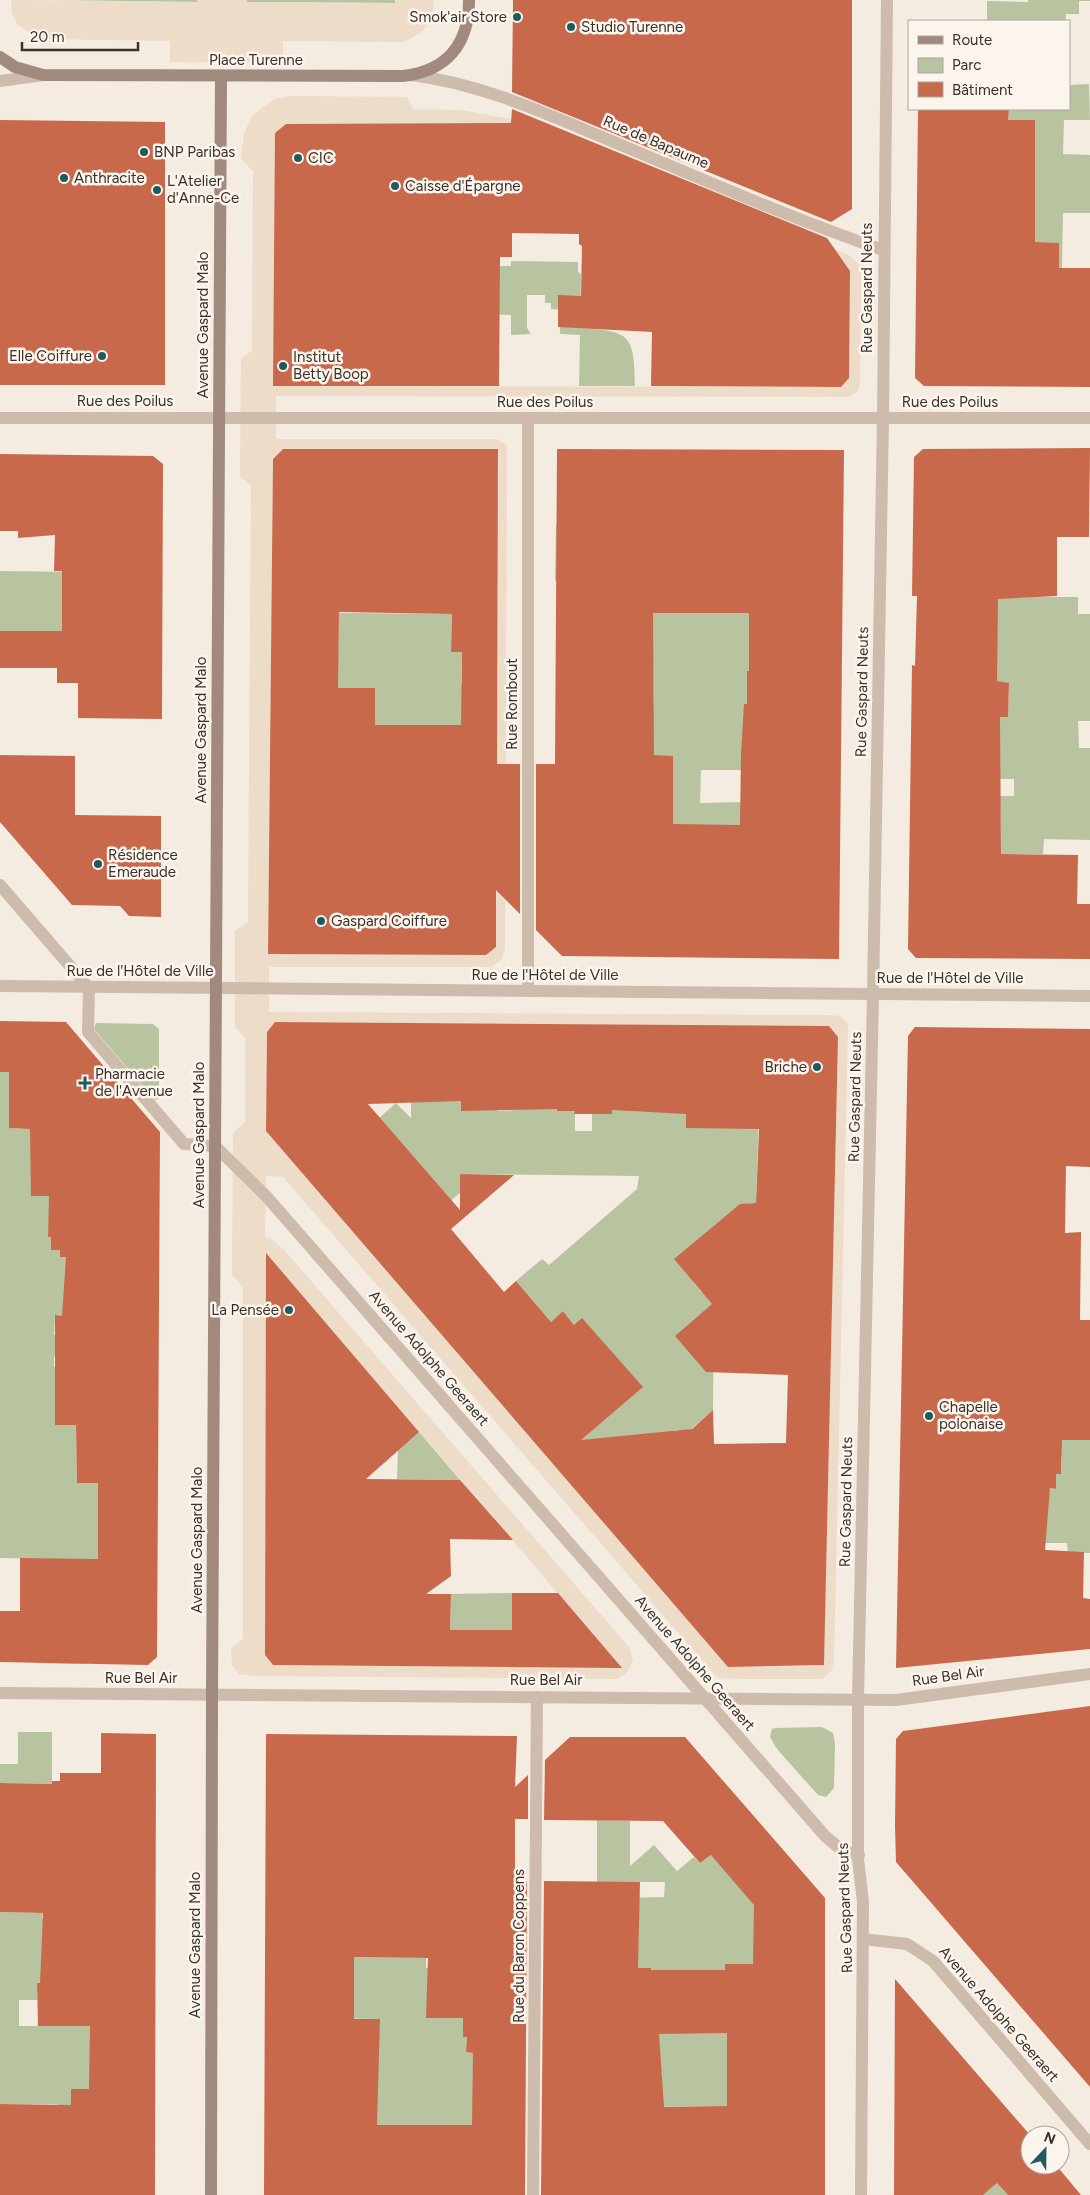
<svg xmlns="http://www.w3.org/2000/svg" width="1090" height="2195" font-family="Figtree,sans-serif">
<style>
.green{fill:#b8c4a0}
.plaza{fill:#ecdcc8;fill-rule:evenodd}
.building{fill:#c8694b;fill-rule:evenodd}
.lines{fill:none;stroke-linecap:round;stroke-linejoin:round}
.street{stroke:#cdbbac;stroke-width:12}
.secondary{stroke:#a18a7d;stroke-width:12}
.poi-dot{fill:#1f5a5e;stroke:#fbf5ee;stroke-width:2}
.labels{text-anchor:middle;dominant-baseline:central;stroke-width:5;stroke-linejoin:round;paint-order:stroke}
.poi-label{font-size:15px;fill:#3b302b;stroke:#fbf5ee;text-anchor:start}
.street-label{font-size:15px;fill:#3b302b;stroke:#fbf5ee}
</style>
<rect width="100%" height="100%" fill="#f4ebe1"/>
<g class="green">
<polygon points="49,0 197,0 197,2"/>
<polygon points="247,0 395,0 395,3 247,2"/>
<polygon points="1028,0 1090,0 1090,1 1079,1 1079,14 1066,14 1066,21 987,21 987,1 1028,2"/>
<polygon points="1089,84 1090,120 1064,120 1063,154 1090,155 1090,213 1063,213 1062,268 1037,267 1059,255 1059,243 996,242 997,200 1035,201 1035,182 974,130 1008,113 1009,109 1069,109 1069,85"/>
<path d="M511,261L578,262V272L581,274L580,328C631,331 634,335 635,386H579L580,335L560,334V310L551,309V303H545V295H527V328L531,334L511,335V315L488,314L491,266H511Z"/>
<polygon points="698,513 790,670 747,671 786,689 741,754 741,770 701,770 700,803 746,802 788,841 610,823 673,771 673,756 631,755 654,702 653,659 601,582 555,581 556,524 590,525"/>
<polygon points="1040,562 1040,597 1078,597 1078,614 1090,614 1090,721 1078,721 1079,748 1090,748 1090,840 1044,839 1043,854 1001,854 1001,814 962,814 962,796 1014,796 1014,779 999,779 1000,717 1008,717 1009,683 995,683 967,617"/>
<polygon points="0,571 81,572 62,614 62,631 0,631"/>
<polygon points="339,613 452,614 451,652 462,652 461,683 497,684 463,726 375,726 337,688"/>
<polygon points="96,1023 153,1024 159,1029 159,1098 155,1100 94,1029"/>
<path d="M0,1072H9V1128L37,1129L31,1196H55C53,1211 48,1222 48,1236L51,1237L60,1250V1257H81L62,1316H55L54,1335L98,1336L105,1357H54V1367L64,1368L88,1406L55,1405V1425H76L77,1483H99V1559H88L85,1664L35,1663L36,1567L51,1559L0,1558Z"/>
<polygon points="519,1077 557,1089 557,1111 575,1111 575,1131 592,1131 592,1114 612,1114 612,1102 631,1111 686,1113 686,1128 759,1108 756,1203 750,1203 750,1210 715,1225 675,1259 702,1293 714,1283 713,1410 683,1436 678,1430 672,1431 660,1442 635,1452 621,1436 569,1481 574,1325 563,1311 551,1322 516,1281 542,1259 549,1265 637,1189 639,1176 459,1174 468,1186 447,1204 370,1126 396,1103 411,1118 411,1082 499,1111 518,1110"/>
<polygon points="1035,1393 1067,1440 1090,1440 1090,1553 1068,1553 1067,1543 1033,1543 1050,1488 1056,1489 1056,1474 1061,1473 1062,1457 1034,1457"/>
<polygon points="419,1432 460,1480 397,1479 398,1448 410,1437 412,1438"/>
<polygon points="512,1593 512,1631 450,1630 451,1594"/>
<polygon points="822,1727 833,1733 835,1744 834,1788 826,1797 818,1795 777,1749 770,1737 772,1729 776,1728"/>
<polygon points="18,1732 52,1732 52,1784 0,1783 0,1764 18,1764"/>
<path d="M597,1820L630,1821V1866L654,1845L677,1871L694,1857L700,1863L711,1855L754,1891V1906L772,1964H725L724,1984L775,2106L611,2107L662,2078V2072L617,2034L690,2033L651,1970L626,1968C648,1935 638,1928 619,1898L664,1897L665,1882H597Z"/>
<polygon points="0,1912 43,1913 42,1919 49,1919 106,1982 37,1983 37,2000 19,2000 19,2026 90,2026 90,2052 99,2089 71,2112 57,2112 57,2104 0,2104"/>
<polygon points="347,1957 426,1958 426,1968 477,1969 427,2018 463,2018 463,2037 467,2037 466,2052 473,2053 474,2172 335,2142 374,2036 374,2019 323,2018 323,1995 354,1995 354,1977 346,1977"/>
<polygon points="995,2181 1008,2195 983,2195 994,2186"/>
</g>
<g class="plaza">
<polygon points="11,0 197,2 197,0 247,0 247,2 395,3 395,0 433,0 434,6 430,21 422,32 404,42 283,41 283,63 170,62 170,41 39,39 17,24 12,13"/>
<path d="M292,96L407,97L413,109L461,110L517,120L849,255L861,266L860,383L858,391L849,397L276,396V439H497L507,446L505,949L501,960L491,967H269V1012L832,1015L840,1016L848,1024L834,1660L832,1670L823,1679H748L721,1678L715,1675L283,1177L266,1176L265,1237L273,1240L285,1251L629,1647L633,1660L627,1673L617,1679L252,1676L239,1674L232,1665L231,1649L243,1638V1287L232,1275L233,1133L245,1122V1038L235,1027V931L248,922L251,485L240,477L241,358L252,351L253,171L241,159L244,133L253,115L274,99ZM667,189L843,260L850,271L849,378L840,387L281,386L273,378L275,240ZM283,449H490L499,458L498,530H480L457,537H498L496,947L486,955L277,954L268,946L273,459ZM275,1022L829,1026L838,1037L824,1658L817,1666L728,1667L266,1131L267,1032ZM282,1273L508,1535L613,1658L518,1667H484L273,1665L265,1655L266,1281Z"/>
</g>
<g class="building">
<polygon points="513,0 852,0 852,209 831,222 512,92"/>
<polygon points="512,109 827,238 850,271 849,378 841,387 651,386 652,332 558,327 558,295 581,296 582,246 579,244 579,234 512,233 512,257 500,257 499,386 273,386 275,133 286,124 511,123"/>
<polygon points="918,109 1009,109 1008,120 1035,120 1035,242 1059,243 1059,268 1090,268 1090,387 924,386 915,378"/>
<polygon points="0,120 165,122 165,385 0,385"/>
<polygon points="1090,448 1089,537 1057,537 1057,596 998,599 997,681 1009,683 1008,717 1000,717 1001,854 1078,855 1077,904 1090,904 1090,959 916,958 908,949 912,665 915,666 917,596 912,596 914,457 923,449"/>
<path d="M283,449H498L497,764H520V914L496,890V947L486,955L268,954L273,459ZM339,612L452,614L451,652H462L461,725H375V688H338Z"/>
<path d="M557,449L844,450L839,959L562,956L536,930V764H555ZM653,613H749V671H747V704H744L741,754L740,825L673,824V756L654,755Z"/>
<polygon points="0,454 153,456 163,464 162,719 78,718 78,683 57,683 57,668 0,668 0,631 62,631 62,571 54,571 55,535 18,538 18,531 0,531"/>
<polygon points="0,755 75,756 75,815 161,816 161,917 129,916 120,906 72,905 0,822"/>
<polygon points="0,1021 66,1022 160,1132 157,1657 148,1665 0,1662 0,1611 20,1611 20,1558 98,1559 98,1483 77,1483 76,1425 55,1425 55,1315 62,1316 66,1257 60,1257 60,1250 51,1250 51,1237 48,1237 49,1196 31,1196 30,1129 9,1128 9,1072 0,1072"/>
<path d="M275,1022L829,1026L838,1037L824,1665L728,1667L266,1131L267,1032ZM461,1101V1111L557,1109V1111H575L574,1114H612V1110L686,1114V1128L759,1129L756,1203L740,1204L674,1259L712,1304L675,1336L706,1372L788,1375L786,1443L714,1444L713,1410L692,1429L581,1440L643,1387L582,1318L574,1325L563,1311L551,1322L516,1281L504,1292L451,1229L514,1175L460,1174V1210L368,1104Z"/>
<polygon points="915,1027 1090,1029 1090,1167 1066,1166 1065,1233 1081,1232 1080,1320 1090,1320 1090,1440 1062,1440 1061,1474 1056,1474 1056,1489 1050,1488 1045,1550 1084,1552 1083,1598 1090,1599 1090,1649 896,1668 908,1036"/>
<polygon points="266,1253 419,1432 366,1479 460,1480 513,1540 450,1539 451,1576 426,1594 451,1594 450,1630 512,1630 512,1593 558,1593 622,1668 273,1665 265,1655"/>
<polygon points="1090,1706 1090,2087 896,1862 895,1826 896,1739 903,1731"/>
<polygon points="101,1733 156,1734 155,2195 0,2195 0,2104 71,2105 71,2089 89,2089 90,2026 38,2026 37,1983 40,1983 43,1913 0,1912 0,1783 52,1784 52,1781 60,1781 60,1773 101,1773"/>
<path d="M266,1734L517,1736L515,1787L528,1775V1819H515V1881H527L525,2195H264ZM354,1957L428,1958L426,2018H463V2037H467L466,2052L473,2053L472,2125H377L380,2019H354Z"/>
<path d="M570,1737H685L825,1898V2195H541L544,1881L640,1882L638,1968H651V1970H725V1964H753L754,1905L711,1855L700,1863L663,1821L544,1820L545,1760ZM727,2033V2106L664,2107L659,2034Z"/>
<polygon points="895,1979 1030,2135 1030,2165 1056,2165 1081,2195 1008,2195 997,2183 983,2195 894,2195"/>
</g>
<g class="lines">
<g class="street">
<path d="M412,75C482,84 545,113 609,140C700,178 790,218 883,250"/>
<polyline points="0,81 43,75"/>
<polyline points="0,418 1090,418"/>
<polyline points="528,418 528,991"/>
<polyline points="0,885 89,988 88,1032 184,1144 215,1146 266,1196 826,1837 842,1850 859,1855"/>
<polyline points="0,986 1090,996"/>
<polyline points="0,1693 896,1700 1090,1674"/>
<polyline points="863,1939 907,1944 933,1961 1090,2144"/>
<polyline points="533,2195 537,1697"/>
<polyline points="861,2195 863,1902 858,1859 858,1699 873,994 883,418 887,0"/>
</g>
<g class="secondary">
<path d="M0,57L15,67L43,75L403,76C447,71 469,44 469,0"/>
<polyline points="211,2195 212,1695 221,76"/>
</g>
</g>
<g class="poi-dot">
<circle cx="517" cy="17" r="5"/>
<circle cx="571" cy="27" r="5"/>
<circle cx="144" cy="152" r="5"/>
<circle cx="298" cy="158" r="5"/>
<circle cx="64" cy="178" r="5"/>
<circle cx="395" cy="186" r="5"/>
<circle cx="157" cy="190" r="5"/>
<circle cx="102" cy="356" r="5"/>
<circle cx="283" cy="366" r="5"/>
<circle cx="98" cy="864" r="5"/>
<circle cx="321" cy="921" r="5"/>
<circle cx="817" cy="1067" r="5"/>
<path d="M82.5 1075.5h5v5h5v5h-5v5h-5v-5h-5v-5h5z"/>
<circle cx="289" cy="1310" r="5"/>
<circle cx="929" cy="1416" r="5"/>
</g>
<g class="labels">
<g class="poi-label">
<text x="507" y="17" text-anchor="end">Smok'air Store</text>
<text x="581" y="27">Studio Turenne</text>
<text x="154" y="152">BNP Paribas</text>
<text x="308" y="158">CIC</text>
<text x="74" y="178">Anthracite</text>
<text x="167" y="181">L'Atelier<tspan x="167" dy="17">d'Anne-Ce</tspan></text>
<text x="405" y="186">Caisse d'Épargne</text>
<text x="92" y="356" text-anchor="end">Elle Coiffure</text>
<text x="293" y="357">Institut<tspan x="293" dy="17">Betty Boop</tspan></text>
<text x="108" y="855">Résidence<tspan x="108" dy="17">Emeraude</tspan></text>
<text x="331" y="921">Gaspard Coiffure</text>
<text x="807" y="1067" text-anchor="end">Briche</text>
<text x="95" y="1074">Pharmacie<tspan x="95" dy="17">de l'Avenue</tspan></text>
<text x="279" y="1310" text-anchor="end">La Pensée</text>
<text x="939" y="1407">Chapelle<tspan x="939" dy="17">polonaise</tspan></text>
</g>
<g class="street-label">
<text x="256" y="60">Place Turenne</text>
<text transform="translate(656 142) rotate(23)">Rue de Bapaume</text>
<text transform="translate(867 288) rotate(-90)">Rue Gaspard Neuts</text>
<text transform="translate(203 325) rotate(-90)">Avenue Gaspard Malo</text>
<text x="125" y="401">Rue des Poilus</text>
<text x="545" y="402">Rue des Poilus</text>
<text x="950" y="402">Rue des Poilus</text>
<text transform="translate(862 692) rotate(-89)">Rue Gaspard Neuts</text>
<text transform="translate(512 704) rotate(-90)">Rue Rombout</text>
<text transform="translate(201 730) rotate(-90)">Avenue Gaspard Malo</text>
<text x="140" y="971">Rue de l'Hôtel de Ville</text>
<text x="545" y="975">Rue de l'Hôtel de Ville</text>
<text x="950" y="978">Rue de l'Hôtel de Ville</text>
<text transform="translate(855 1097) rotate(-89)">Rue Gaspard Neuts</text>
<text transform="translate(199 1135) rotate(-90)">Avenue Gaspard Malo</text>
<text transform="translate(429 1358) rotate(49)">Avenue Adolphe Geeraert</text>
<text transform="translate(846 1502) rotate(-89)">Rue Gaspard Neuts</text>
<text transform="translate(197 1540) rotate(-90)">Avenue Gaspard Malo</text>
<text transform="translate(695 1663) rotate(49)">Avenue Adolphe Geeraert</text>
<text transform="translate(948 1676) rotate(-8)">Rue Bel Air</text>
<text x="141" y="1678">Rue Bel Air</text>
<text x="546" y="1680">Rue Bel Air</text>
<text transform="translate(845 1908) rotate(-92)">Rue Gaspard Neuts</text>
<text transform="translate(195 1945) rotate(-90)">Avenue Gaspard Malo</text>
<text transform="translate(519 1946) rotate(-90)">Rue du Baron Coppens</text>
<text transform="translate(999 2014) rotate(49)">Avenue Adolphe Geeraert</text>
</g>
</g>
<rect x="908" y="20" width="162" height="90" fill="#fbf5ee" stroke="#aea6a0"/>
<rect x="918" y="36" width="25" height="8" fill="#a18a7d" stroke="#aea6a0"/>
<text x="952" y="45" font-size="15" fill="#3b302b">Route</text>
<rect x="918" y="58" width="25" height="15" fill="#b8c4a0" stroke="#aea6a0"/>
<text x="952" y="70" font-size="15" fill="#3b302b">Parc</text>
<rect x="918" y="82" width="25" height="15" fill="#c8694b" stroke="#aea6a0"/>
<text x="952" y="95" font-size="15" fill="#3b302b">Bâtiment</text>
<g transform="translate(1045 2150) rotate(22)"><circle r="24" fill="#fbf5ee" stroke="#aea6a0"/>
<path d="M0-4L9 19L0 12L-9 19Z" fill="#1f5a5e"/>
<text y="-8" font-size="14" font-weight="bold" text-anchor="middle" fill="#3b302b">N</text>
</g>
<path d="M22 42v8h116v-8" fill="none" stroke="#3b302b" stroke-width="2.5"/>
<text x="30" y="42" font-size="15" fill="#3b302b" stroke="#fbf5ee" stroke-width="4" paint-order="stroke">20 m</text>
</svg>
